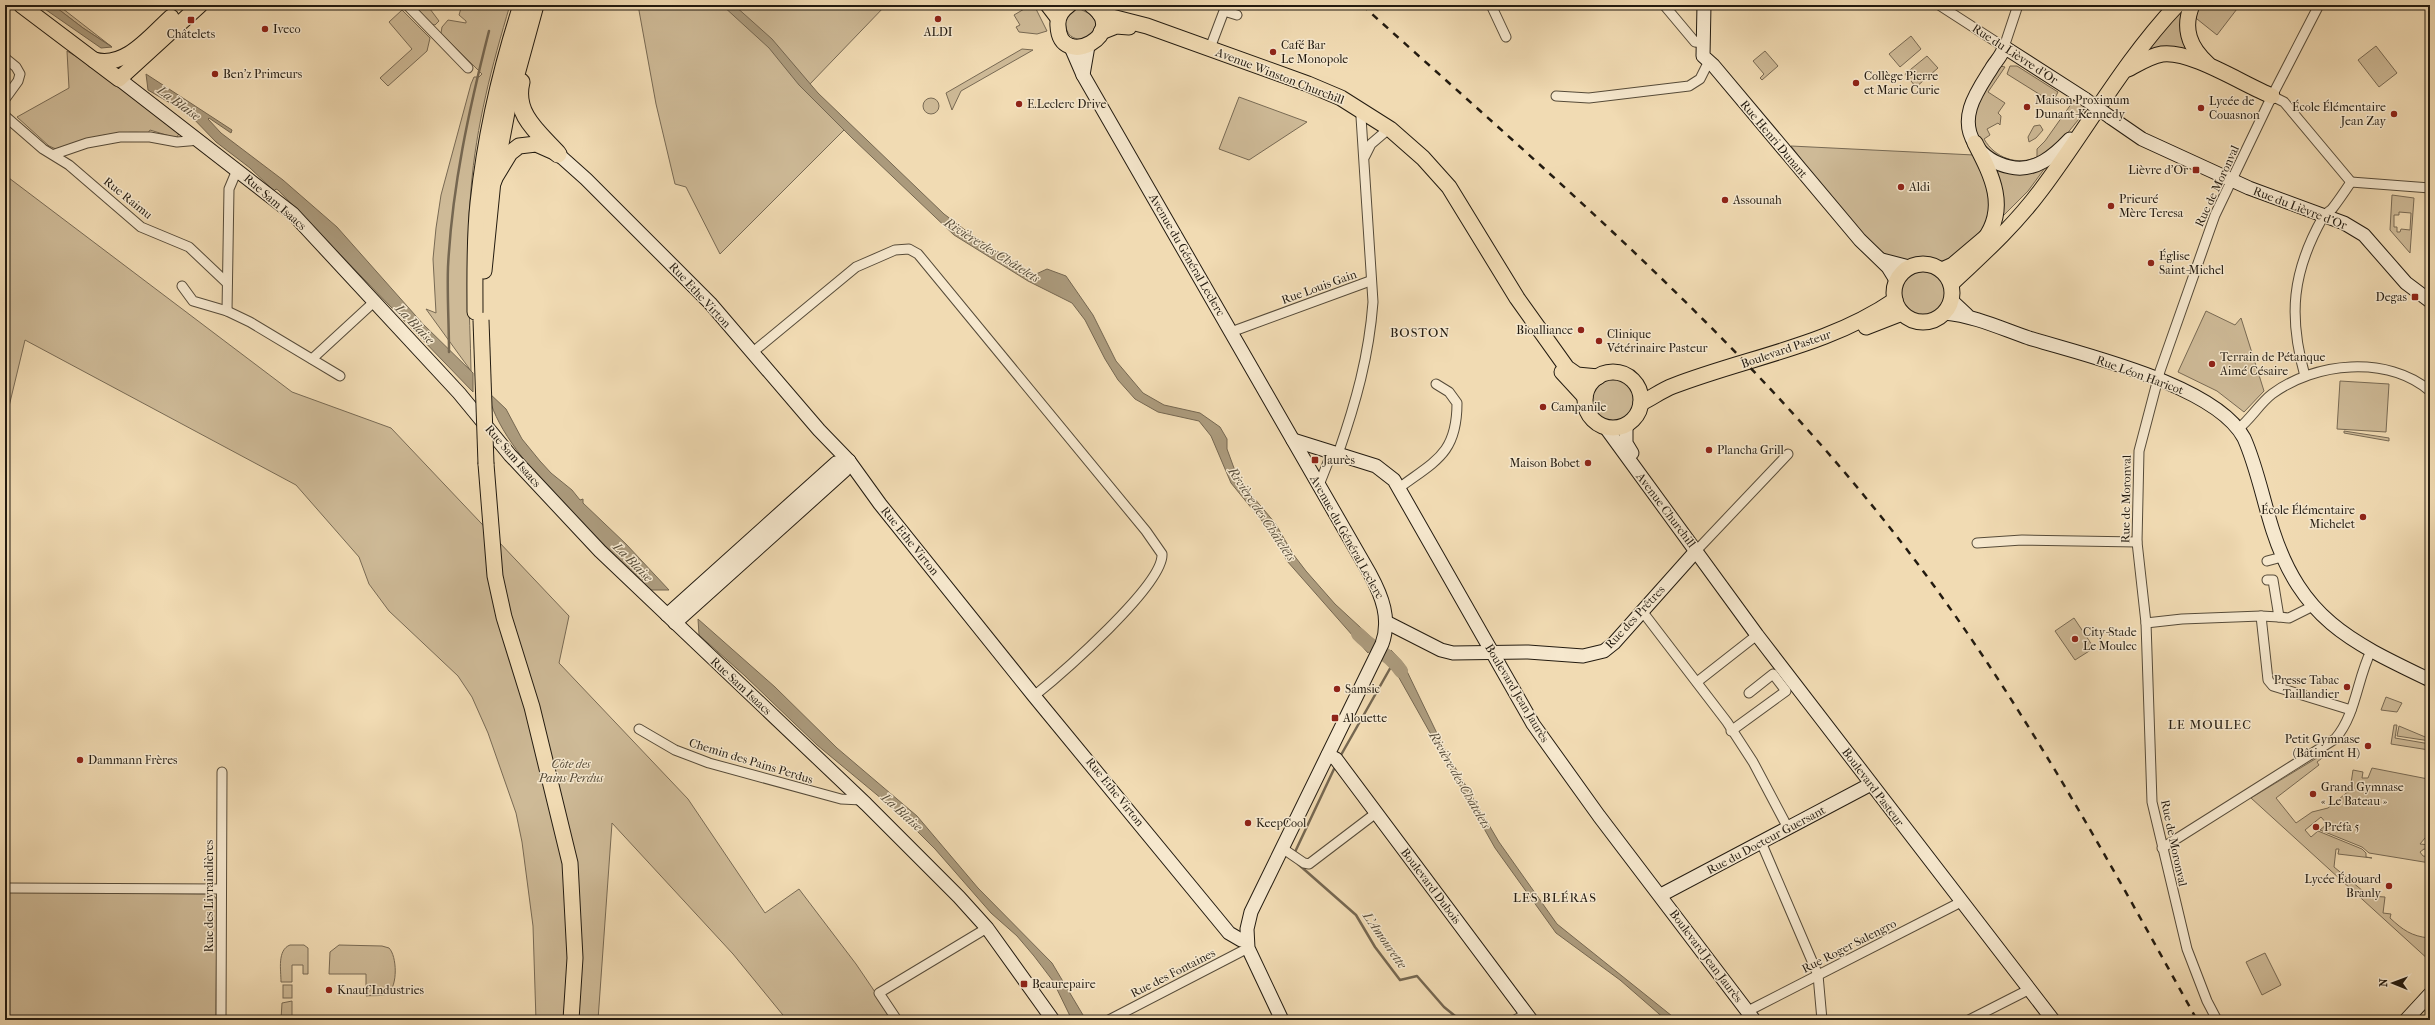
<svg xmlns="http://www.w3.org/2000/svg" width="2435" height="1025" font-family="'IM FELL French Canon',serif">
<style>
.green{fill:#ceba97;stroke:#786a54;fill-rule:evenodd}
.water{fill:#ab9a7c;stroke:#756751}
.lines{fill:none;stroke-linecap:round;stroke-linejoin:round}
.stream{stroke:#756751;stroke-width:2.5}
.river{stroke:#ab9a7c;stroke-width:14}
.street-casing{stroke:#564b39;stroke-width:11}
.secondary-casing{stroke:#231b10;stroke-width:15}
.primary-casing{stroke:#231b10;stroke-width:17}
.highway-casing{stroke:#231b10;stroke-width:19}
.street{stroke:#f6e8ce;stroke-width:9}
.secondary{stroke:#f6e8ce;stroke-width:13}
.primary{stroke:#f1dbb3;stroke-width:15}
.highway{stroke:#f1dbb3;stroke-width:17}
.rail{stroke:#231b10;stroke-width:2.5;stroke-dasharray:7 7;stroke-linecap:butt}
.secondary-bridge-casing{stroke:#231b10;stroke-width:15;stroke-linecap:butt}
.primary-bridge-casing{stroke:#231b10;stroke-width:17;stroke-linecap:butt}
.secondary-bridge{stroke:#f6e8ce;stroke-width:13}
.primary-bridge{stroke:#f1dbb3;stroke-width:15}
.poi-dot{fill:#8f2418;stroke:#f6e8ce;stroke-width:1.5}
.labels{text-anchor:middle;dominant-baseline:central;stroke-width:3;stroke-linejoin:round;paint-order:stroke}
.poi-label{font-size:12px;fill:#231b10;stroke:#f6e8ce;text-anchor:start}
.street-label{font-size:12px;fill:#231b10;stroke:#f6e8ce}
.park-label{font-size:12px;font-style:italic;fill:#564b38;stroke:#f6e8ce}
.water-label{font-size:13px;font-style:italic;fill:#594e3b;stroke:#f6e8ce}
.neighbourhood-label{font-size:13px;letter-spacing:1px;fill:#231b10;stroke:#f6e8ce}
</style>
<rect width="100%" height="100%" fill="#f1dbb3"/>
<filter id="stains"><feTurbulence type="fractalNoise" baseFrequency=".005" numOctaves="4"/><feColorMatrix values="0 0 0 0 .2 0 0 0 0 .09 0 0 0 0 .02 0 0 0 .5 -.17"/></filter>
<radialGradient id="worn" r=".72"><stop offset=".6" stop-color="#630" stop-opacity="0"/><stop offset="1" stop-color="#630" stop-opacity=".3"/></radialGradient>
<g class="green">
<polygon points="53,5 58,5 112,47 83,28"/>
<polygon points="412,5 427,5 439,21 435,25 431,24"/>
<path d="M462,5H510C492,65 476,126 471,189C465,249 470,310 471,371L426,309L436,313L433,259L436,228L441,195L471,84L474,77H479L482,74L441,33L442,27L448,20L466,23V21L459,15Z"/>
<polygon points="638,5 886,5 810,84 815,99 845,129 720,254 686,187 675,184 656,104"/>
<polygon points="1031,5 1034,5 1047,31 1037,34 1019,32 1016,27 1020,25 1014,15"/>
<polygon points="2179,5 2240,5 2217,35 2187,11 2192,49 2141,54"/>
<path d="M1078,8L1088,13L1096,21V30L1083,40C1067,38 1067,32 1064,18Z"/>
<polygon points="402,10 430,38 427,51 388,86 380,78 412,49 389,22"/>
<polygon points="1911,36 1921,49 1900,67 1889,54"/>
<polygon points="2376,46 2397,73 2379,87 2358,60"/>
<polygon points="1022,49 1033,50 961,91 952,110 946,93"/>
<path d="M67,51L92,66L179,134L176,138L150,130L148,133C116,130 86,138 56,149L49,146L17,117L69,88Z"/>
<polygon points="1765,51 1778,66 1762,80 1760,78 1764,74 1753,61"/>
<polygon points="1927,56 1938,68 1916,87 1905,74"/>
<path d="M2000,66L2005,67L1988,92L2005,103L1998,113L2001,116L2000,125L1998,123L1987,129L1990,135L1984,139C1995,158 2017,166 2037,157V149L2045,141L2074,100L2087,109L2053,151L2019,165L1988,153L1974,129L1975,107Z"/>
<polygon points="2010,66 2017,66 2058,92 2055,98 2057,103 2051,105 2047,99 2007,74"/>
<polygon points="1239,97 1307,122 1249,160 1219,149"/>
<circle cx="931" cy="106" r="8"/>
<polygon points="2040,125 2043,130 2036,138 2029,142 2028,137 2034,126"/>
<path d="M1791,146L1974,155L1994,194L1985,225L1977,237L1949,260C1940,263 1934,259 1925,259C1911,259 1903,262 1889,256C1864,246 1810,170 1791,146Z"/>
<polygon points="2045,168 2028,191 1997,222 1994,170"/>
<polygon points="5,175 292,392 391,428 569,616 559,663 688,799 765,913 799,889 856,964 894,1020 787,1020 733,954 612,823 598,1020 536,1020 533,926 522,842 516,813 488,733 472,697 458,676 389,611 369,584 359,557 296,485 25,340 5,423"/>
<path d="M2392,195L2414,198L2410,253L2390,230ZM2399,212L2411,213L2410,230L2401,229L2400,232H2397V227H2394V215H2399Z"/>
<circle cx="1924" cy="294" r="23"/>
<polygon points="2206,311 2235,325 2241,318 2264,391 2244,412 2217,391 2178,372"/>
<circle cx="1614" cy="401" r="22"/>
<polygon points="2340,381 2389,384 2386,432 2337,429"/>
<polygon points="2344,431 2389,438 2389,441 2344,433"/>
<polygon points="2074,618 2094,648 2075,660 2055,631"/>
<polygon points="2386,697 2402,703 2397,712 2381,710"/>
<polygon points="2394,725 2397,725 2395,738 2430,744 2429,750 2391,744"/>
<polygon points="2399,726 2430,739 2430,741 2397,736"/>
<path d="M2325,753L2326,755L2317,762L2319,765L2276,798L2296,823L2312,812L2328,808L2350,790L2353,770L2363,772L2362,778H2368L2372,768L2428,779V782L2430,780V795H2428L2430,799V832L2420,844L2430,845V850L2424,849L2420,852L2423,856L2430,857V863L2369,853L2362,847L2320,830L2327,824L2321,817L2305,830L2311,837L2318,831L2362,849L2366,853V857L2372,858L2338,854L2339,849H2336L2334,867L2369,896L2385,897L2383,913L2391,914L2390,918C2403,930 2411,936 2429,938L2427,951L2430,952V961L2251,798Z"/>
<polygon points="5,892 213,894 217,900 216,1020 5,1020"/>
<path d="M290,945H304L308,948V974H303V965H292V982H281C281,970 277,950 290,945Z"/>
<path d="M339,945L382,946L389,948C397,956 398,986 388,993C382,997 373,995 366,996V974H329L330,952Z"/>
<polygon points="2265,953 2281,985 2262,995 2246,962"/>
<rect x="283" y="985" width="9" height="13"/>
<polygon points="292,1001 292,1020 281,1020 282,1003"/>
</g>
<g class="water">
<polygon points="39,5 53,5 83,28 112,47 101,48"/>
<polygon points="722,5 734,5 772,39 818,93 944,214 969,233 1034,275 1047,269 1066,276 1093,315 1116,361 1143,393 1164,405 1200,413 1220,427 1227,439 1227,449 1238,479 1275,523 1293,554 1306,571 1335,604 1374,640 1368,653 1287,561 1271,532 1231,483 1211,436 1199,421 1158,412 1135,399 1118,380 1105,359 1085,320 1072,303 1028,281 954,235 852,138 799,85 769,48"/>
<polygon points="146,74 232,130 231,133 209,118 208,119 221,133 283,180 337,227 423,324 473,373 473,392 278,190 276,189 274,191 271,188 250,168 216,142 189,114 148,90"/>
<path d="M488,392L506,409L522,439L540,461L551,473L572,490L580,500L583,499V503L626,544L669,590H651C605,543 499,455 488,392Z"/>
<polygon points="698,619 775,687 837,748 917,816 978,888 1052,963 1086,1020 1072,1020 1053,981 1034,956 1017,936 991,913 935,849 900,814 817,745 745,676 699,635"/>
<polygon points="1391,650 1403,663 1446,752 1499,842 1557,924 1677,1020 1666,1020 1620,980 1556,933 1495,848 1398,676 1385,662"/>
</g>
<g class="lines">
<g class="stream">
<path d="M449,352C449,324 447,295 448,267C452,187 469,109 489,31"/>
<polyline points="1341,755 1392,665"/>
<polyline points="1295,852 1334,769"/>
<polyline points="1298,864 1356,915 1375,947 1400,980 1417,976 1444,1007 1460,1020"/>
</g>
<path class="river" d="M1358,634C1373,650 1388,652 1401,671"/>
<g class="street-casing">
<g id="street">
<polyline points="407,5 468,68"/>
<polyline points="1491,5 1506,37"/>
<polyline points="1664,5 1695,42 1703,43"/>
<polyline points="1939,5 2004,47 2018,5"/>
<polyline points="1210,48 1224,11 1237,15"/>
<polyline points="5,58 16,67 20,74 18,81 5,99"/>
<polyline points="1556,96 1589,98 1689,86 1700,79 1709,61"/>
<polyline points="2272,96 2284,102 2351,182"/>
<polyline points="5,116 43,149 69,165 141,227 189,247 227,283"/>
<polyline points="55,154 87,143 120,137 150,137 177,142 200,140"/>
<polyline points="1365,156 1371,144 1385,132"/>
<polyline points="2351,182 2430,188"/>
<polyline points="182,286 193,301 227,311 250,322 340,376"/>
<polyline points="227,311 229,189 237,170"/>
<polyline points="1231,332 1370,281"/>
<path d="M753,352L856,267L895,250L909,249L918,254L1146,531L1162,554C1164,585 1060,675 1034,696"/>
<polyline points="312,359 375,301"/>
<path d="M2305,376C2288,316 2292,272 2323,217C2325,213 2329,212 2332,209C2339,200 2345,191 2351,182"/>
<path d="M2238,429C2251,419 2259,404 2272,394C2315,362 2387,355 2430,391"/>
<path d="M1338,454C1356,402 1369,356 1373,302L1361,117"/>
<polyline points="1319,485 1332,452"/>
<path d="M1399,488C1435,461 1457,454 1457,403L1449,392L1436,384"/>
<polyline points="1977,543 2022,540 2137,542"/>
<polyline points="1696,551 1788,454"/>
<polyline points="2267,561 2282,557"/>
<polyline points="1642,611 1727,722 1753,762 1788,828"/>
<polyline points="2261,616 2279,617 2273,580 2267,580"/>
<polyline points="2279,617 2289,618 2313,606"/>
<polyline points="2146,623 2182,619 2261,616 2268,680 2273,686 2351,710"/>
<polyline points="1697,682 1757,635"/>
<polyline points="639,729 675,750 709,763 841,799 862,800"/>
<polyline points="1731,731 1786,691 1773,674 1749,693"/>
<polyline points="1761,842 1818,975 1822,1020"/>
<polyline points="1282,848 1304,863 1309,864 1376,813"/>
<path d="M2162,848L2335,739C2356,715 2357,679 2371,651"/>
<polyline points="5,888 221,889"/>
<polyline points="1748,1011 1961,902"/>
<polyline points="221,1020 222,772"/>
<polyline points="897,1020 879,993 987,928"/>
<polyline points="1109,1020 1248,948"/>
<polyline points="1515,1020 1526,1014"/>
<polyline points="1969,1020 2028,990"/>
<polyline points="2217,1020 2207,1001 2187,949 2152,802 2146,623 2137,542 2139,451 2160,371 2215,215 2272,96 2319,5"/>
</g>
</g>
<g class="secondary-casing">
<g id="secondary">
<polyline points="1704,5 1703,56 1713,65 1860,240 1888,267 1896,280"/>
<path d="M1070,45L1083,75L1370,574C1382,596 1391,619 1382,644L1251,912L1247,929L1248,948L1282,1020"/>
<polyline points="1083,75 1088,46"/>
<polyline points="119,79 293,214 459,393 510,455 600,551 866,804 959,897 987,928 1053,1020"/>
<polyline points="2110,117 2142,139 2249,188 2344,223 2364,235 2406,283 2430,301"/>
<path d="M2070,139C2055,155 2035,173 2010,167C1996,164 1983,156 1975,144C1957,116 1979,89 1993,66C1997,60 2003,54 2004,47L2085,99"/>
<polyline points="558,154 586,179 710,303 819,430 849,461 880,504 1034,696 1229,933 1241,940 1246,940"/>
<polyline points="1882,260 1909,267"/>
<polyline points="1951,300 1967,315"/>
<path d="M1945,313C1975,316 2000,328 2029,338C2084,355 2216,385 2244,438C2257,467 2263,500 2273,531C2302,620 2351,642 2430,680"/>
<polyline points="1626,425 1626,443 1632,453"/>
<polyline points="1606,428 1757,635 2053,1020"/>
<polyline points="1293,440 1376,466 1394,480 1533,724 1599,816 1754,1020"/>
<polyline points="667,615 836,463 849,461"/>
<polyline points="1386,622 1441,650 1453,653 1528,652 1583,656 1604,651 1614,643 1696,551"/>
<polyline points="675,623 844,471 849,461"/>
<polyline points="1328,755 1336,759 1531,1020"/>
<polyline points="1661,895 1871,784"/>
<polyline points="2406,1020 2430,994"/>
</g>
</g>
<g class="primary-casing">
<g id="primary">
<polyline points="21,5 119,79 200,5"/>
<polyline points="1048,5 1058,18"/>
<path d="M1069,5C1062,10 1057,17 1058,26C1060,72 1132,33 1091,5"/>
<path d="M2192,5C2182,29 2190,48 2208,64"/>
<polyline points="1100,14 1147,26 1308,84 1341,98 1390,129 1423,158 1449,187 1517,298 1567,368 1577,375 1598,377"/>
<polyline points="1101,32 1116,26 1129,27"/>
<path d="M94,60C125,69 150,36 171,17"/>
<path d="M2128,69C2139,63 2150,56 2162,54C2191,50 2244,85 2272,96"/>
<path d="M1975,143C1991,174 2009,207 1984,240"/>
<circle cx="1923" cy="293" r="29"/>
<polyline points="1942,270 1953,265 1992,232"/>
<polyline points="484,271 493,181 510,153 519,146 536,144 554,152"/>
<path d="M1951,284C1983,254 2015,225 2041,190C2087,129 2124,61 2177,5"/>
<path d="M475,312C475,276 474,239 478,203C485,136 500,70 521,5"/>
<polyline points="1866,327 1902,313"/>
<circle cx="1613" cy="400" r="28"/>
<polyline points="1562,372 1585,397"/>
<path d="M1641,403C1652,398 1662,390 1673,386C1748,357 1828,346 1895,300"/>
<polyline points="486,464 495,576 504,617 532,707 570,863 575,958 571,1020"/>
</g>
</g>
<g class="highway-casing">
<g id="highway">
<path d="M521,82C513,114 539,133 558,154"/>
<polyline points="493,181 507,107 535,5"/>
</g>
</g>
<use href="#street" class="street"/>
<use href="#secondary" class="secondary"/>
<use href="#primary" class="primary"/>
<use href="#highway" class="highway"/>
<path class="rail" d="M1362,5C1544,169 1730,327 1883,519C2007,674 2101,847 2197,1020"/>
<g class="secondary-bridge-casing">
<polyline id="secondary-bridge" points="2085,99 2110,117"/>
</g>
<g class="primary-bridge-casing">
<polyline id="primary-bridge" points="481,320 486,464"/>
</g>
<use href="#secondary-bridge" class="secondary-bridge"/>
<use href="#primary-bridge" class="primary-bridge"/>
</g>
<g class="poi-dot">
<circle cx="938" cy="19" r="4"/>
<rect x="187" y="16" width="8" height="8" rx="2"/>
<circle cx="265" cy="29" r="4"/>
<circle cx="1273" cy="52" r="4"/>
<circle cx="215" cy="74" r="4"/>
<circle cx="1856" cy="83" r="4"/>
<circle cx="1019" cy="104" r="4"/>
<circle cx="2027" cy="107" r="4"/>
<circle cx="2201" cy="108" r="4"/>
<circle cx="2394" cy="114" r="4"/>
<rect x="2192" y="166" width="8" height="8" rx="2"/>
<circle cx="1901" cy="187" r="4"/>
<circle cx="1725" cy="200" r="4"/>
<circle cx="2111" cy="206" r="4"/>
<circle cx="2151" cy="263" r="4"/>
<rect x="2411" y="293" width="8" height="8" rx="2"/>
<circle cx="1581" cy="330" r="4"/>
<circle cx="1599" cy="341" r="4"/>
<circle cx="2212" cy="364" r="4"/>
<circle cx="1543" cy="407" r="4"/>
<circle cx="1709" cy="450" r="4"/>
<rect x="1311" y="456" width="8" height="8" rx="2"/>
<circle cx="1588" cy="463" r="4"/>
<circle cx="2363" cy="517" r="4"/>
<circle cx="2075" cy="639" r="4"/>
<circle cx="2347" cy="687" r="4"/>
<circle cx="1337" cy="689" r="4"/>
<rect x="1331" y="714" width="8" height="8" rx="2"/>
<circle cx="2368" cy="746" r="4"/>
<circle cx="80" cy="760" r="4"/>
<circle cx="2313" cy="794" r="4"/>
<circle cx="1248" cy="823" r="4"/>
<circle cx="2316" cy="827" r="4"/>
<circle cx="2389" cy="886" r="4"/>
<rect x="1020" y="980" width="8" height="8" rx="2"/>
<circle cx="329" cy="990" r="4"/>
</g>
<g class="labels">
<g class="poi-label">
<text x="273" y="29">Iveco</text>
<text x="938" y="32" text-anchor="middle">ALDI</text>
<text x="191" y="34" text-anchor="middle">Châtelets</text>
<text x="1281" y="45">Café Bar<tspan x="1281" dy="14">Le Monopole</tspan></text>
<text x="223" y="74">Ben'z Primeurs</text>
<text x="1864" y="76">Collège Pierre<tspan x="1864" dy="14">et Marie Curie</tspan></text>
<text x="2035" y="100">Maison Proximum<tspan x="2035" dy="14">Dunant-Kennedy</tspan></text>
<text x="2209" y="101">Lycée de<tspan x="2209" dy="14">Couasnon</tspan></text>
<text x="1027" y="104">E.Leclerc Drive</text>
<text x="2386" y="107" text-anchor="end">École Élémentaire<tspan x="2386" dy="14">Jean Zay</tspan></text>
<text x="2188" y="170" text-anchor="end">Lièvre d'Or</text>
<text x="1909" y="187">Aldi</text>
<text x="2119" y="199">Prieuré<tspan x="2119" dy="14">Mère Teresa</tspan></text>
<text x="1733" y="200">Assounah</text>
<text x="2159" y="256">Église<tspan x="2159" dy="14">Saint-Michel</tspan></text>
<text x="2407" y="297" text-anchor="end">Degas</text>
<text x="1573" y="330" text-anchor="end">Bioalliance</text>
<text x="1607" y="334">Clinique<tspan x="1607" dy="14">Vétérinaire Pasteur</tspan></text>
<text x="2220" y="357">Terrain de Pétanque<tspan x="2220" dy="14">Aimé Césaire</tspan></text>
<text x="1551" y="407">Campanile</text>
<text x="1717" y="450">Plancha Grill</text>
<text x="1323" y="460">Jaurès</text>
<text x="1580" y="463" text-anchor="end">Maison Bobet</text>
<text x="2355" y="510" text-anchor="end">École Élémentaire<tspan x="2355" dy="14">Michelet</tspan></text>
<text x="2083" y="632">City-Stade<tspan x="2083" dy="14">Le Moulec</tspan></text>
<text x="2339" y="680" text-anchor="end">Presse Tabac<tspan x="2339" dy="14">Taillandier</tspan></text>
<text x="1345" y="689">Samsic</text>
<text x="1343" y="718">Alouette</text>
<text x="2360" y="739" text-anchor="end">Petit Gymnase<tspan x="2360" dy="14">(Bâtiment H)</tspan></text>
<text x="88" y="760">Dammann Frères</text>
<text x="2321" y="787">Grand Gymnase<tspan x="2321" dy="14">« Le Bateau »</tspan></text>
<text x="1256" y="823">KeepCool</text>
<text x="2324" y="827">Préfa 5</text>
<text x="2381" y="879" text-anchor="end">Lycée Édouard<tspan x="2381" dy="14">Branly</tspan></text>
<text x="1032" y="984">Beaurepaire</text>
<text x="337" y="990">Knauf Industries</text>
</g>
<g class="street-label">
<text transform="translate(2015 54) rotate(33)">Rue du Lièvre d'Or</text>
<text transform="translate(1280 76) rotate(21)">Avenue Winston Churchill</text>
<text transform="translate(1774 139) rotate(50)">Rue Henri Dunant</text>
<text transform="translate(2217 186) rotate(-65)">Rue de Moronval</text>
<text transform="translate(128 198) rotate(39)">Rue Raimu</text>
<text transform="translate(275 202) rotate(41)">Rue Sam Isaacs</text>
<text transform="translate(2300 208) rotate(21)">Rue du Lièvre d'Or</text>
<text transform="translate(1187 255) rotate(60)">Avenue du Général Leclerc</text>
<text transform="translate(1319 287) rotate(-20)">Rue Louis Gain</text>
<text transform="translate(700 295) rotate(47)">Rue Ethe Virton</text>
<text transform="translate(1786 349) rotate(-19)">Boulevard Pasteur</text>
<text transform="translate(2140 375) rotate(20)">Rue Léon Haricot</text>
<text transform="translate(513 456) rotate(49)">Rue Sam Isaacs</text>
<text transform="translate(2126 499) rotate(-89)">Rue de Moronval</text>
<text transform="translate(1666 510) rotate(53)">Avenue Churchill</text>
<text transform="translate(1347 537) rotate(61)">Avenue du Général Leclerc</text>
<text transform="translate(910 541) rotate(51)">Rue Ethe Virton</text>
<text transform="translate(1635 617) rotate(-47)">Rue des Prêtres</text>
<text transform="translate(741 686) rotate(43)">Rue Sam Isaacs</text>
<text transform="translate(1517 693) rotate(59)">Boulevard Jean Jaurès</text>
<text transform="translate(751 761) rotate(17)">Chemin des Pains Perdus</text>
<text transform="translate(1873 787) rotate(53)">Boulevard Pasteur</text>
<text transform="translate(1115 792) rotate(51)">Rue Ethe Virton</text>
<text transform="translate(1766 840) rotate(-28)">Rue du Docteur Guersant</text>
<text transform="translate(2174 843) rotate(78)">Rue de Moronval</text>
<text transform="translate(1431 886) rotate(53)">Boulevard Dubois</text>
<text transform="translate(209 896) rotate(-90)">Rue des Livraindières</text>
<text transform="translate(1849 946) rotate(-27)">Rue Roger Salengro</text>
<text transform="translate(1706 956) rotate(53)">Boulevard Jean Jaurès</text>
<text transform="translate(1173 973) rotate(-27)">Rue des Fontaines</text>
</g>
<g class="park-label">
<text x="571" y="764">Côte des<tspan x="571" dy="14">Pains Perdus</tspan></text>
</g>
<g class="water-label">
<text transform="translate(179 103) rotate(36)">La Blaise</text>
<text transform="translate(992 250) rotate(32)">Rivière des Châtelets</text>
<text transform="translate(415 324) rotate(46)">La Blaise</text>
<text transform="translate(1262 514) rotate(56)">Rivière des Châtelets</text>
<text transform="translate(633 562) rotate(45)">La Blaise</text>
<text transform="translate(1460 780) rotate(60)">Rivière des Châtelets</text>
<text transform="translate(902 812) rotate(42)">La Blaise</text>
<text transform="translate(1385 940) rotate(55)">L'Amourette</text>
</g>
<g class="neighbourhood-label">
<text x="1420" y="332">BOSTON</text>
<text x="2210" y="724">LE MOULEC</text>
<text x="1555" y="897">LES BLÉRAS</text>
</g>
</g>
<rect width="2435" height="1025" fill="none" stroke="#f1dbb3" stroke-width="20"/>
<rect x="6" y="6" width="2423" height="1013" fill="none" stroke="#231b10" stroke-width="2"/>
<rect x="10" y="10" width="2415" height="1005" fill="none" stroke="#231b10"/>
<g transform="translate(2393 983) rotate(271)" stroke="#f6e8ce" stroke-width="3" paint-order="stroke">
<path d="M0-3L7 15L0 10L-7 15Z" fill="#231b10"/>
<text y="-6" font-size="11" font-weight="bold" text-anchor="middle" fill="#231b10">N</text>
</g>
<rect width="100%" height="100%" filter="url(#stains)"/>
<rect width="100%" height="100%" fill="url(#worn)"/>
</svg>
